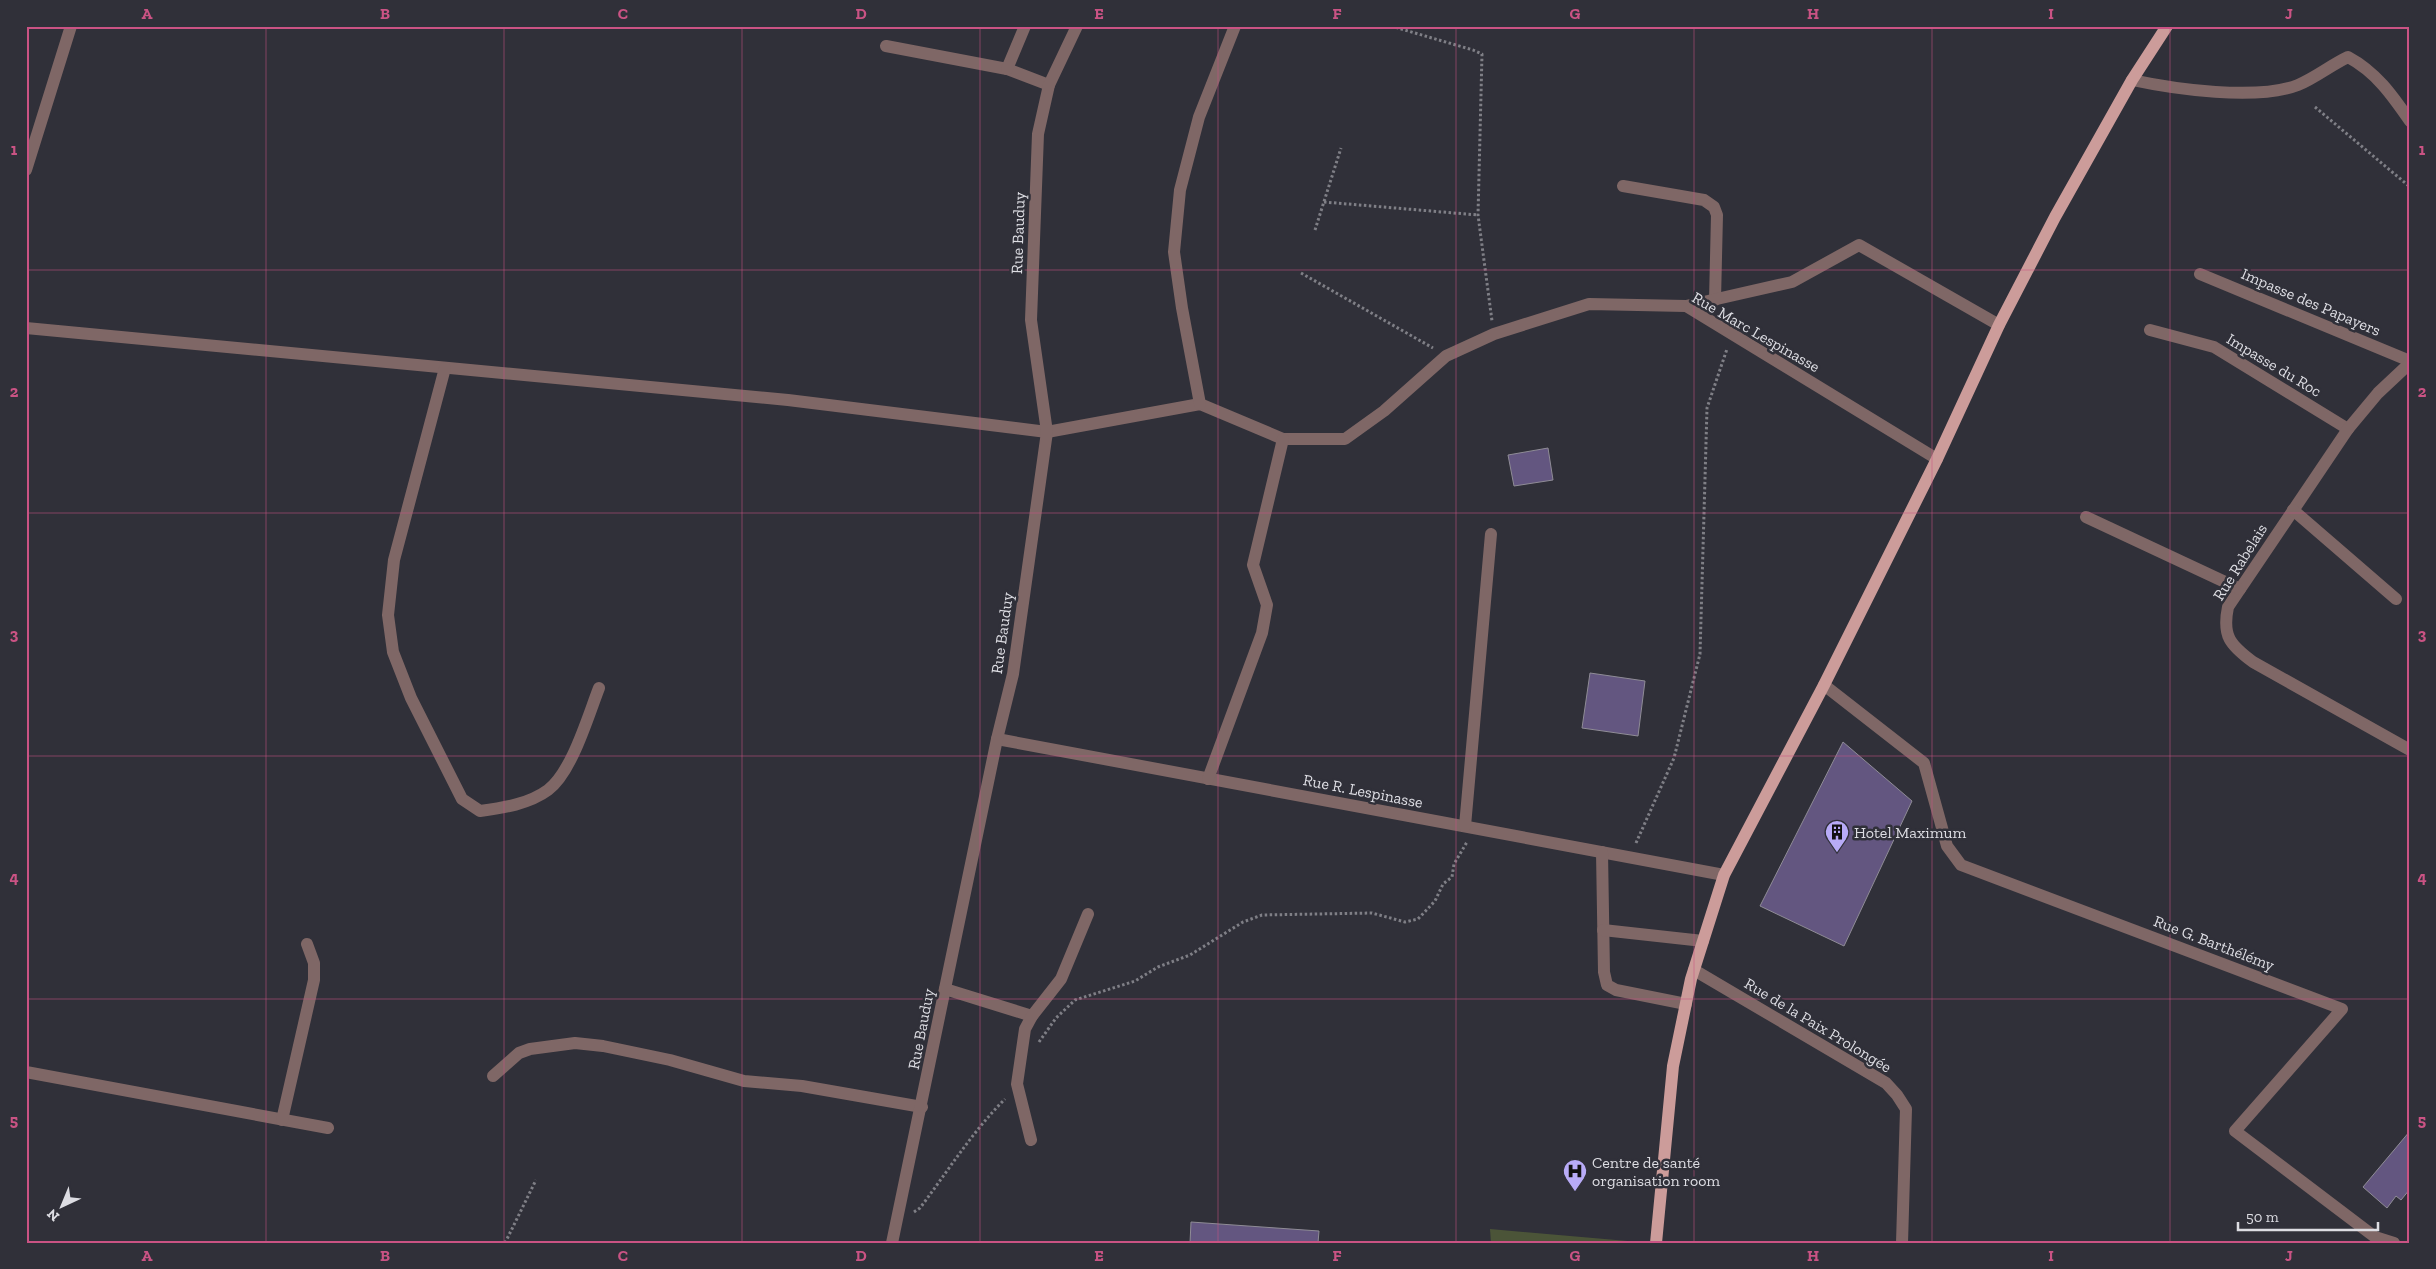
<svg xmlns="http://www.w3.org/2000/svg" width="2436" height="1269" font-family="'Zilla Slab',serif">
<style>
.green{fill:#4b5438}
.building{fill:#635680;stroke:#8f8c96}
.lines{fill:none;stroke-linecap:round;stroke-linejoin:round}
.path{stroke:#7f7f86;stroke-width:3;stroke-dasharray:2.5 2.5;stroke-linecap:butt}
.minor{stroke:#7f6766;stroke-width:12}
.major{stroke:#cc9c9a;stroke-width:12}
.grid{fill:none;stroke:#ca5384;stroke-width:1;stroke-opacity:0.55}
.labels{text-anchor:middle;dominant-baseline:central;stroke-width:5;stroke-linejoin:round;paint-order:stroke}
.street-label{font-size:16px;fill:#dddde3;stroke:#303039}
.poi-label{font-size:16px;fill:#dddde3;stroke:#303039;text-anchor:start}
.neatline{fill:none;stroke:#ca5384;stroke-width:2}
.grid-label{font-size:16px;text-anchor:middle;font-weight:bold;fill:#ca5384}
</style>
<rect width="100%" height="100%" fill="#303039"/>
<polygon class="green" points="1490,1229 1639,1242 1491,1243"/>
<g class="building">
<polygon points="1548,448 1553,480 1514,486 1508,455"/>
<polygon points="1590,673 1645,681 1638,736 1582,728"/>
<polygon points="1843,742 1912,801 1844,946 1760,906"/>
<polygon points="2410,1131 2410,1189 2401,1200 2396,1196 2387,1208 2363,1187"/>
<polygon points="1191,1222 1319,1231 1318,1243 1190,1243"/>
</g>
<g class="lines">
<g class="path">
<polyline points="1391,26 1473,50 1482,54 1478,215 1492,321"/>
<polyline points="2315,107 2410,187"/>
<polyline points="1324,202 1478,215"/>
<polyline points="1315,230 1341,148"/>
<polyline points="1301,273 1433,348"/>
<polyline points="1636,843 1674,758 1700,654 1707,408 1727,349"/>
<polyline points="1039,1042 1056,1018 1075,1000 1135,981 1158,967 1190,955 1243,922 1262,915 1372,913 1405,922 1418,919 1435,901 1443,884 1452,877 1454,864 1467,842"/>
<path d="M914,1212L920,1208C948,1171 972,1132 1005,1099"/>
<polyline points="505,1243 536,1180"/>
</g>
<g class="minor">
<polyline points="886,46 1007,69 1049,85"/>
<polyline points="1007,69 1025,26"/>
<path d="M2132,80C2174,89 2257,101 2298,85C2315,78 2331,65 2348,57C2376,72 2392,95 2410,121"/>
<polyline points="26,170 71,26"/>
<polyline points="1623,186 1704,200 1714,207 1717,215 1715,300"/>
<polyline points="2200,274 2410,361"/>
<polyline points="1686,306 1792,282 1859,245 1999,325"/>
<polyline points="26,328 788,400 1047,432 1200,404 1283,439 1345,439 1384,411 1446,356 1494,334 1589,304 1686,306 1937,459"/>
<polyline points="2150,330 2214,347 2348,429"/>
<path d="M2410,363L2378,393L2348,429L2228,607C2222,636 2230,645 2253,662L2410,750"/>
<path d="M445,368L394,560L388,615L393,652L411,698L462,799L480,811C503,808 529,804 548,790C572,772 588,716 599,688"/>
<polyline points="1200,404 1182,308 1174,252 1180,190 1199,117 1235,26"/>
<polyline points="2293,510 2396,599"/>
<polyline points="2086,517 2240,589"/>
<polyline points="1824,685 1924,763 1947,846 1961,865 2342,1009 2235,1131 2375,1237 2394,1243"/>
<polyline points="997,739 1724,875"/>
<polyline points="1208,779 1262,633 1267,605 1253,565 1283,439"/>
<polyline points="1465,826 1491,534"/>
<polyline points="1602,852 1604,972 1607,985 1616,990 1686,1004"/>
<polyline points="1603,930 1703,941"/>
<polyline points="1694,970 1886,1083 1897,1095 1906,1109 1902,1243"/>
<polyline points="945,989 1032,1016"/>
<polyline points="26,1072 328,1128"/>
<polyline points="493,1076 519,1053 530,1049 575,1043 603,1046 670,1060 744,1081 802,1086 922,1107"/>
<polyline points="282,1120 314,980 314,963 307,944"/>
<polyline points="1031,1140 1017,1084 1025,1029 1032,1016 1061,979 1088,914"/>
<polyline points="892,1243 997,739 1013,674 1047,432 1031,320 1038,134 1049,85 1077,26"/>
</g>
<polyline class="major" points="1656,1243 1673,1066 1691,979 1724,875 1824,685 1937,459 1999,325 2055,217 2132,80 2167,26"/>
</g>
<path class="grid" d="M266,26V1243M504,26V1243M742,26V1243M980,26V1243M1218,26V1243M1456,26V1243M1694,26V1243M1932,26V1243M2170,26V1243M26,270H2410M26,513H2410M26,756H2410M26,999H2410"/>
<defs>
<g id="building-pin" transform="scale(1.25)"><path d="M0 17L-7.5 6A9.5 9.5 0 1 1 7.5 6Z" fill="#b8abf7" stroke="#303039"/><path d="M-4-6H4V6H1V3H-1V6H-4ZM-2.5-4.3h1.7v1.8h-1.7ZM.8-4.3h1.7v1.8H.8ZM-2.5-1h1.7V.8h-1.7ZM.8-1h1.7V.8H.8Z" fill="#111"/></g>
<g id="hospital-pin" transform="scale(1.25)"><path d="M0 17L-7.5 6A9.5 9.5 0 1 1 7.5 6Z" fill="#b8abf7" stroke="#303039"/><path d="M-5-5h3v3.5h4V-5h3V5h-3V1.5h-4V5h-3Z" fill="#111"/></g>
</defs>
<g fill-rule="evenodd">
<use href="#building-pin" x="1837" y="832"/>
<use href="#hospital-pin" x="1575" y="1171"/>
</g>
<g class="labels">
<g class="street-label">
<text transform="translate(1018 233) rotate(-88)">Rue Bauduy</text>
<text transform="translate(2311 302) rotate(23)">Impasse des Papayers</text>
<text transform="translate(1756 332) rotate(30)">Rue Marc Lespinasse</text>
<text transform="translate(2274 365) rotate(31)">Impasse du Roc</text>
<text transform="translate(2240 562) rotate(-58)">Rue Rabelais</text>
<text transform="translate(1002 633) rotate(-82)">Rue Bauduy</text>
<text transform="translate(1363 791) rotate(11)">Rue R. Lespinasse</text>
<text transform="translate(2214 943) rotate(21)">Rue G. Barthélémy</text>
<text transform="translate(1818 1025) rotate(31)">Rue de la Paix Prolongée</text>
<text transform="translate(921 1029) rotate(-79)">Rue Bauduy</text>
</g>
<g class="poi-label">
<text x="1854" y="832">Hotel Maximum</text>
<text x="1592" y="1162">Centre de santé<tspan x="1592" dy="18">organisation room</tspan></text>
</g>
</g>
<rect width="2436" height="1269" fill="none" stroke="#303039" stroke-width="55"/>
<g transform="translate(62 1206) rotate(224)" stroke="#303039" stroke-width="4" paint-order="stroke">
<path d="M0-4L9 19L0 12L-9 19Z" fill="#dddde3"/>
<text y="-8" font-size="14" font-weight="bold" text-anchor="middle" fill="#dddde3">N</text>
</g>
<path d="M2238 1222v8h140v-8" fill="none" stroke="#dddde3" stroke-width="2.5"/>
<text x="2246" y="1222" font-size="15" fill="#dddde3" stroke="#303039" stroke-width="4" paint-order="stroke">50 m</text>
<rect x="28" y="28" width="2380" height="1214" class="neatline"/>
<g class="grid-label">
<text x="147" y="19">A</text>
<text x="385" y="19">B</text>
<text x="623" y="19">C</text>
<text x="861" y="19">D</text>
<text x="1099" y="19">E</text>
<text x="1337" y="19">F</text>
<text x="1575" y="19">G</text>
<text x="1813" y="19">H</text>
<text x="2051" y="19">I</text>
<text x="2289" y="19">J</text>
<text x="14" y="155">1</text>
<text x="2422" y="155">1</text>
<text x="14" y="397">2</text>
<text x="2422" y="397">2</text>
<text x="14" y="640">3</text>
<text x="2422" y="640">3</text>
<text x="14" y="883">4</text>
<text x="2422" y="883">4</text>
<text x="14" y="1126">5</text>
<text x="2422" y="1126">5</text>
<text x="147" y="1261">A</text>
<text x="385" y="1261">B</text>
<text x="623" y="1261">C</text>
<text x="861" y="1261">D</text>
<text x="1099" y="1261">E</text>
<text x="1337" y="1261">F</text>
<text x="1575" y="1261">G</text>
<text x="1813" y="1261">H</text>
<text x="2051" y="1261">I</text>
<text x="2289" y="1261">J</text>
</g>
</svg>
